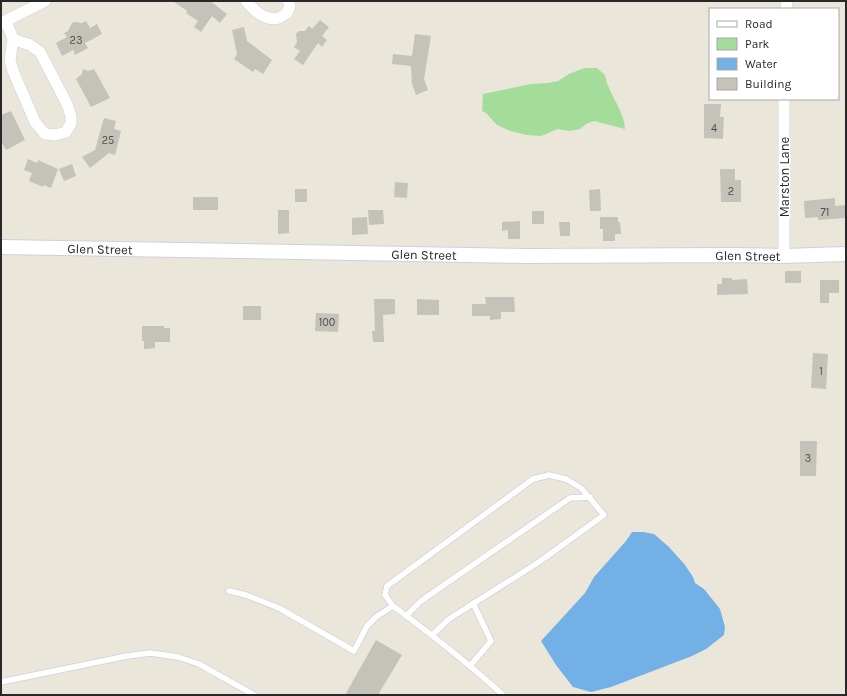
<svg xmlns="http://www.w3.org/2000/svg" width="847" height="696" font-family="Karla,sans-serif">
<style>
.green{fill:#a3dd99}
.water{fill:#72b0e6}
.building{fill:#c5c2ba}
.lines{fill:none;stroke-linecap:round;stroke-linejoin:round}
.service-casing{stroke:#d0cfe0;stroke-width:7}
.minor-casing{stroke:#d0cfe0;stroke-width:12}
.tertiary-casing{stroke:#d0cfe0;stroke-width:16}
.service{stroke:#fff;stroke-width:5.5}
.minor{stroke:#fff;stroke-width:11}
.tertiary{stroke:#fff;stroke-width:14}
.labels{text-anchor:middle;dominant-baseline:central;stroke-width:3;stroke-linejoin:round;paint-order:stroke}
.number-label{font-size:11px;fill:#4f4e4c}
.street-label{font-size:13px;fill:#282828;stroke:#fff}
</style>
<rect width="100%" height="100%" fill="#eae6da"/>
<path class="green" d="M584,68H597L605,75C608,94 624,109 625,129L594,121L586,124L580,129L570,131L558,129L541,136L527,135L510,131L497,125L486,113L482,111L483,94L531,84L548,83L558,81L569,74Z"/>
<polygon class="water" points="632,532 643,532 654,534 669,547 685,565 693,577 695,583 704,589 720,609 725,627 724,635 706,649 692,656 611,687 591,692 573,687 556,665 541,641 585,593 594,577 626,541"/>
<g class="building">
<polygon points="173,1 210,1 227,14 220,23 212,16 201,32 194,27 198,21 186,13 187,11"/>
<polygon points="320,20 329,27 322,36 327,40 322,47 318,43 303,65 294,59 300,51 294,47 297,42 296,34 299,31 305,31 309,26 312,29"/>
<polygon points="86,21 90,28 97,24 102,34 85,43 88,48 75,55 73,50 62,56 56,43 67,37 64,33 68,31 72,23 76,22 82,23"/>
<polygon points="244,27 247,41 272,60 263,74 255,69 253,72 234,59 237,54 232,30"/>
<polygon points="415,34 431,36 424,79 428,90 416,95 412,84 411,66 392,64 393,54 412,56"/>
<polygon points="83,69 88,71 94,69 110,98 91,107 76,79 82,74"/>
<polygon points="704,104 721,104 720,117 724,117 723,139 704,138"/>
<polygon points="11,111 25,140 6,150 1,141 1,115"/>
<polygon points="104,118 116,121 114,129 121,131 115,155 109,153 90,168 82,157 95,150"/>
<polygon points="28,159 37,163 38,160 58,169 51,188 44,185 43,187 29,181 32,173 24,170"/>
<polygon points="72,164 76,176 64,181 59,169"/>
<polygon points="720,169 735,169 735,180 741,180 741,202 721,202"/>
<polygon points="395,182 408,183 407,198 394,197"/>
<rect x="295" y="189" width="12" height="13"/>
<polygon points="600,189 601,211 590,211 589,190"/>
<rect x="193" y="197" width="25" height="13"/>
<polygon points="835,198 835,206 846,205 846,218 818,220 818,217 805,218 804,201"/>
<polygon points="278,210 289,210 289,233 278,234"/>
<polygon points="368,210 383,210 384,224 369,225"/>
<rect x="532" y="211" width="12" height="13"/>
<polygon points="367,217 368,234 352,235 352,218"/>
<polygon points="600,217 618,217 618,222 620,222 621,234 615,234 615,241 603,241 603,229 600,229"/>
<polygon points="520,221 520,239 508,239 508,230 502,231 502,222"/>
<polygon points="559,222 570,222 570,236 560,236"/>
<rect x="785" y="271" width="16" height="12"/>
<polygon points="722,278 732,278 732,280 747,279 748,294 717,295 717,284 722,284"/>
<polygon points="820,280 839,280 839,293 829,293 829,303 820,303"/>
<polygon points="485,297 514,297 515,312 501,312 501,319 490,320 490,316 472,316 472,304 486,304"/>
<polygon points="374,299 395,299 395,314 383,315 384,342 373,342 372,331 375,331"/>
<polygon points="417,299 439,300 439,315 417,315"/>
<rect x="243" y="306" width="18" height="14"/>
<polygon points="316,313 339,314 338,332 315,331"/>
<polygon points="142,326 164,326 164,328 170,328 170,342 155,342 155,348 144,349 144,341 142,341"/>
<polygon points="813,353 828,354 826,389 811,388"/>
<polygon points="800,441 817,441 816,476 800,476"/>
<polygon points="376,640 402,655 378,695 345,695"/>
</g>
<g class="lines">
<g class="service-casing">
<g id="service">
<path d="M229,591L246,595L279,608L354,651L367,626L376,617L393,606C431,634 468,663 503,695"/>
<polyline points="393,606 385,595 387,586 533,479 549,475 566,479 581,488 604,515 539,562 449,619 432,635"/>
<polyline points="406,616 421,601 444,585 570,498 590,497"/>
<polyline points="470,666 491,641 473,603"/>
<polyline points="1,682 127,656 150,653 178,657 199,664 254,695"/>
</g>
</g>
<g class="minor-casing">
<g id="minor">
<path d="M246,1C254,10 265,22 279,18C281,17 285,14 287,13L290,6L288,1"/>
<polyline points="786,9 787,1"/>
<polyline points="6,21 13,39 10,60 13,71 35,122 45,134 55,135 66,132 71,123 71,116 67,104 40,52 30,45 13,39"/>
<polyline points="1,23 45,1"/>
<polyline points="784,99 784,256"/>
</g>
</g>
<g class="tertiary-casing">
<g id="tertiary">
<path id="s1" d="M1,247L529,256L732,255L784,256L846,254"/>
</g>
</g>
<use href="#service" class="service"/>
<use href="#minor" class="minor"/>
<use href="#tertiary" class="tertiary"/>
</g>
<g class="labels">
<g class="number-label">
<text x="76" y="40">23</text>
<text x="714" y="128">4</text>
<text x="108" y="140">25</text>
<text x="731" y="191">2</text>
<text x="825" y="212">71</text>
<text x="327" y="322">100</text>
<text x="821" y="371">1</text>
<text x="808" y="458">3</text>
</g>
<g class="street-label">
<text transform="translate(784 177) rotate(-90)">Marston Lane</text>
<text stroke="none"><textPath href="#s1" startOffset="99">Glen Street</textPath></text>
<text stroke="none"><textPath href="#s1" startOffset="423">Glen Street</textPath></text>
<text stroke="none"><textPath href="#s1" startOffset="747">Glen Street</textPath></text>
</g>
</g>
<rect width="847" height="696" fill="none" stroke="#282828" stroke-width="4"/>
<rect x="709" y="8" width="130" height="92" fill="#ffffff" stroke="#a9a9a9"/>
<rect x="717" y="21" width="20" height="6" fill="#ffffff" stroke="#a9a9a9"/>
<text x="745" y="28" font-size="12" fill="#282828">Road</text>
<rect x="717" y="38" width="20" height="12" fill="#a3dd99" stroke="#a9a9a9"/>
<text x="745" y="48" font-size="12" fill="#282828">Park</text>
<rect x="717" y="58" width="20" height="12" fill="#72b0e6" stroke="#a9a9a9"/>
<text x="745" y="68" font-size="12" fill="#282828">Water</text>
<rect x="717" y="78" width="20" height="12" fill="#c5c2ba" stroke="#a9a9a9"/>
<text x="745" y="88" font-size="12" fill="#282828">Building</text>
</svg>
